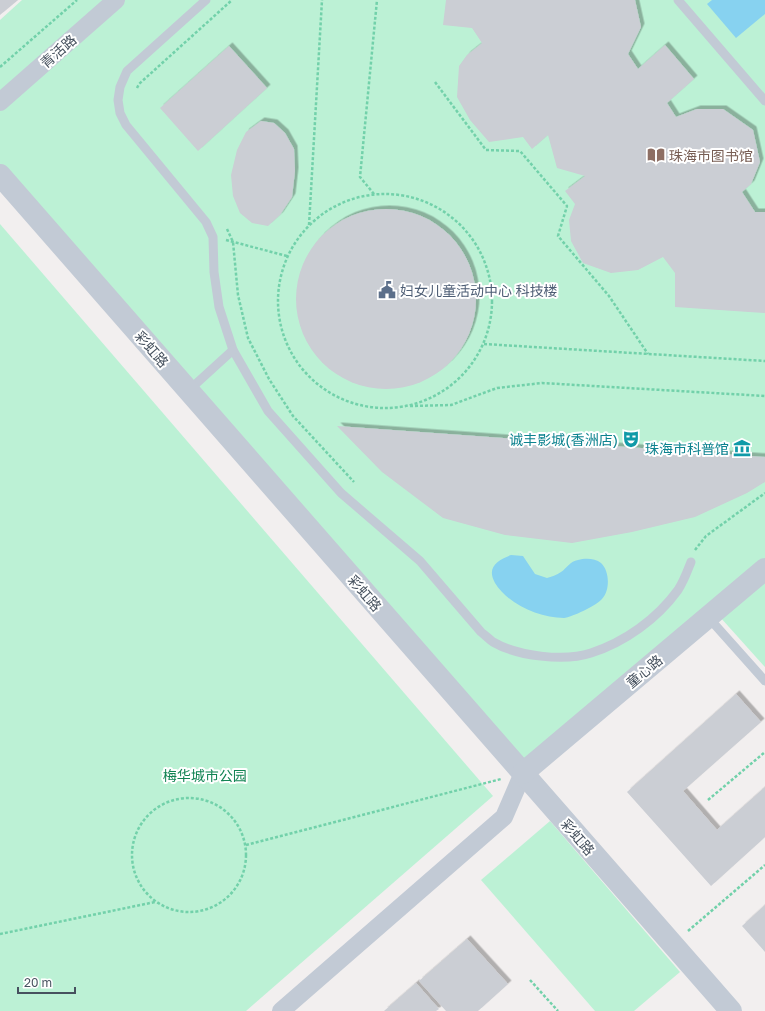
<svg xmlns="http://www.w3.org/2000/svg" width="765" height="1011" font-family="'Golos Text','Noto Sans SC',sans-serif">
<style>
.green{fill:#bcf1d5}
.water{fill:#87d2f0}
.building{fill:#cbced4;filter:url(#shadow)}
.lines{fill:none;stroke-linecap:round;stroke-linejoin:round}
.path{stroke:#72d1aa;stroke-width:2.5;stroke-dasharray:3 2;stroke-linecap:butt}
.service{stroke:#c2cad5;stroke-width:9}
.minor{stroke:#c2cad5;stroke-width:18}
.tertiary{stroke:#c2cad5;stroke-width:22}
.labels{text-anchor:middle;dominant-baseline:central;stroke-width:4;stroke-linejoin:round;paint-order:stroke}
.street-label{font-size:14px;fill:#46515e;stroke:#fff}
.education-label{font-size:14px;fill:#785e54;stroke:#fff;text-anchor:start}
.service-label{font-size:14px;fill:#4e5e75;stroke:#fff;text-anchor:start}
.culture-label{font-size:14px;fill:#0d838f;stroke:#fff;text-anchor:end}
.park-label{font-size:14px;fill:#138454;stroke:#fff}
</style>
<defs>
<filter id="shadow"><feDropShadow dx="3.5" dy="-3.5" stdDeviation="0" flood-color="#0004"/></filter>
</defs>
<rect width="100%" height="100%" fill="#f2efef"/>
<g class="green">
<polygon points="22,0 109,0 0,95 0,20"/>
<polygon points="116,0 765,0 765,568 523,773 0,174 0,102"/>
<polygon points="0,224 493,796 246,1011 0,1011"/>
<polygon points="765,580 765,667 720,617"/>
<polygon points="550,821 680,972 634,1011 595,1011 481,880"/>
</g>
<g class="water">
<polygon points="712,0 765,0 765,14 736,38 707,4"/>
<path d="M511,555L523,556L535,574L547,578C551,577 557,575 561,572C567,568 570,561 578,560C585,558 595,558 601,563C610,571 610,591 602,599C596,606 572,617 564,618C539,618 508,604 495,583C486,567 498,560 511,555Z"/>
</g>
<g class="building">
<polygon points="0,0 18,0 0,15"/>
<polygon points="446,0 635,0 641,27 628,54 638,69 665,45 694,79 667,103 676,117 697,109 723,109 753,130 760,162 751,184 742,192 755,212 765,212 765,313 675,307 675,273 663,257 638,270 611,273 583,263 571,241 569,220 575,204 565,191 585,176 557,168 548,135 532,149 523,137 489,142 470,120 457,97 459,66 467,55 482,43 472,28 443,25"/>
<polygon points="229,46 267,88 198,151 160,108"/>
<polygon points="261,121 274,123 285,133 294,149 295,171 292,197 280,215 268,226 252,223 240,213 233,196 231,175 237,150 246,132"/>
<circle cx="386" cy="299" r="90"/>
<polygon points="337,426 765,457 765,482 747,493 695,517 632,532 572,543 505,535 443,518 382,472"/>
<polygon points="736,694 761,722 683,791 717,830 765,787 765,837 711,886 627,792"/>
<polygon points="765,905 765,952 742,926"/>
<polygon points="467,939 508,984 478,1011 446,1011 419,981"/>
<polygon points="416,983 439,1009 436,1011 384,1011"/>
</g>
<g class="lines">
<g class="path">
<polyline points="0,67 77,0"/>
<polyline points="435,82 486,150 520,151 567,206 558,236 609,296 648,354"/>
<polyline points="137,88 139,84 232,0"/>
<polyline points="374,194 360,177 377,0"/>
<circle cx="385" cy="301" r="107"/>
<polyline points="309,225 322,0"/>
<polyline points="227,229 233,242 238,295 248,338 269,379 293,416 354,482"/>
<polyline points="226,240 287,256"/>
<polyline points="484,344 765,361"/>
<polyline points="410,406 451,405 497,388 542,383 765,396"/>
<polyline points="695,550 706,536 765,493"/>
<circle cx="189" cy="855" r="57"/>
<polyline points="708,800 765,752"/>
<polyline points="246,845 501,779"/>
<polyline points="688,931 765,865"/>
<polyline points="0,934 155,902"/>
<polyline points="530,980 558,1011"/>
</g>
<g class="service">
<path d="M206,0L127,71L120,87L118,100L120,113L126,125L206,222L213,237L214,272L219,307L233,350L268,411L341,493L420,561L481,632C485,635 489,639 493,642C517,656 564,662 591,653C625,642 657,619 678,590C684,581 687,572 691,562"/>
<polyline points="678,0 765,101"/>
<polyline points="188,391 233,350"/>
<polyline points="708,617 765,681"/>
</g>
<g class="minor">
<polyline points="0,102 116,0"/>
<polyline points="281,1011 504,817 523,773"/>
</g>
<g class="tertiary">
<polyline points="0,175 731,1011"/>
<polyline points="523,773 765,569"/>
</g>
</g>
<defs>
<g id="library-bare" transform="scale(1.38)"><path d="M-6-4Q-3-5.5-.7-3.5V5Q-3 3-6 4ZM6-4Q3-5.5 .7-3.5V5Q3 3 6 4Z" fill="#8d6e63" stroke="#fff" stroke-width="2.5" paint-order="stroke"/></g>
<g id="civic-bare" transform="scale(1.38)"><path d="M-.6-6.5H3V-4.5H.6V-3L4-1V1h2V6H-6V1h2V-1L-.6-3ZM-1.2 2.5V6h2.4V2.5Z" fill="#5c6f8a" stroke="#fff" stroke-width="2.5" paint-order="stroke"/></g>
<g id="theatre-bare" transform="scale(1.38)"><path d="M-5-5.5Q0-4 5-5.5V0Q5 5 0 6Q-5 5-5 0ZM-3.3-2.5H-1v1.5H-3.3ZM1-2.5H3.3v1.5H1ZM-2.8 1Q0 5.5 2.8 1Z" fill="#0f9aa8" stroke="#fff" stroke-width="2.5" paint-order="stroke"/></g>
<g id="museum-bare" transform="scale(1.38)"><path d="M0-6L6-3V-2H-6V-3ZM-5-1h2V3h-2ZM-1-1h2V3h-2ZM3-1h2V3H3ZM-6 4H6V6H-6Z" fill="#0f9aa8" stroke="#fff" stroke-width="2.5" paint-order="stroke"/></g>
</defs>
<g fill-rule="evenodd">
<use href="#library-bare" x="656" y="155"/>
<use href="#civic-bare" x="387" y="290"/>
<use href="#theatre-bare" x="631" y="439"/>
<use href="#museum-bare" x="742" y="448"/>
</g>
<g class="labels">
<g class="street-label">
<text transform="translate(58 51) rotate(-41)">青活路</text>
<text transform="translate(152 349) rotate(49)">彩虹路</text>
<text transform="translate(365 593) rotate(49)">彩虹路</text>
<text transform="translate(644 671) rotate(-40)">童心路</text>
<text transform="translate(578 837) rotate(49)">彩虹路</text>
</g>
<g class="education-label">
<text x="669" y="155">珠海市图书馆</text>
</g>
<g class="service-label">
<text x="400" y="290">妇女儿童活动中心 科技楼</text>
</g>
<g class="culture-label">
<text x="618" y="439">诚丰影城(香洲店)</text>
<text x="729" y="448">珠海市科普馆</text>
</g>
<g class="park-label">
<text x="205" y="775">梅华城市公园</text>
</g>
</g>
<path d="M18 987v6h57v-6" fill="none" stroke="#46515e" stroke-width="2"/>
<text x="24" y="987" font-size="12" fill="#46515e" stroke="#ffffff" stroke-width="3" paint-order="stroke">20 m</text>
</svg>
